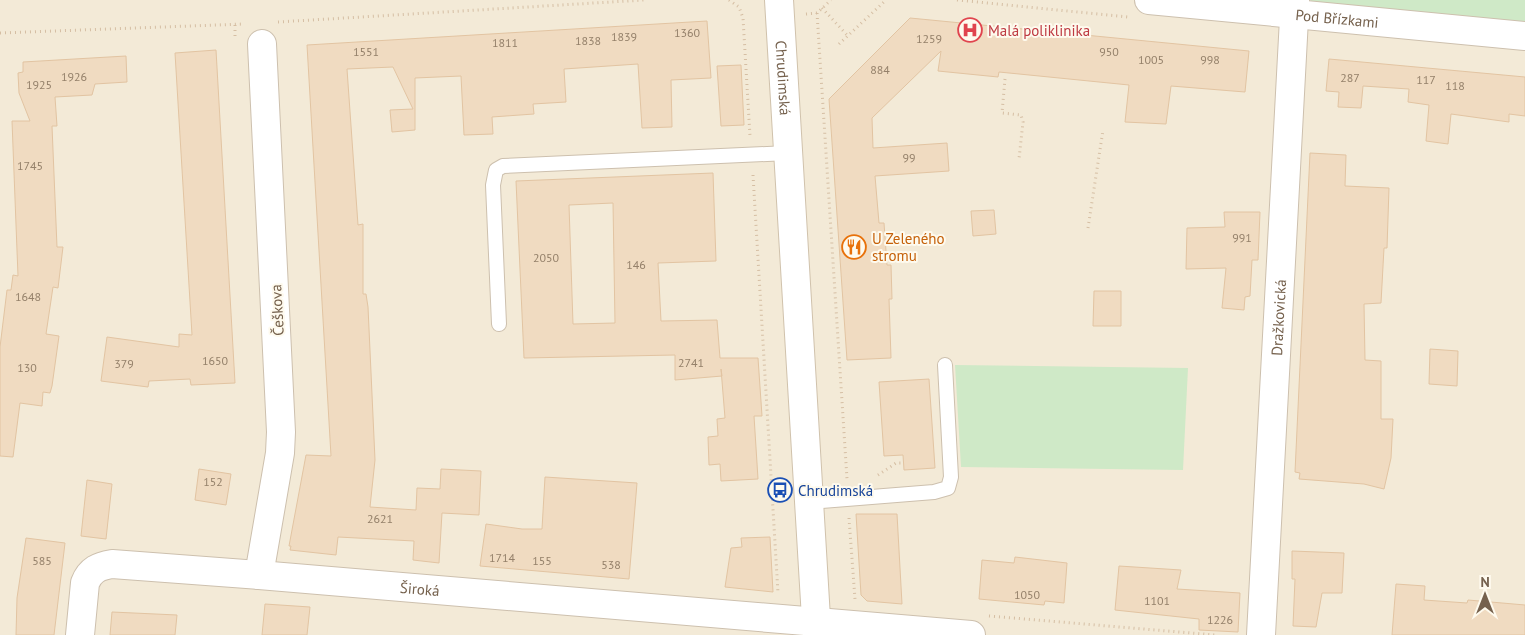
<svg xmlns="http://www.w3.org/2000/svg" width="1525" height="635" font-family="'PT Sans',sans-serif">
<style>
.residential{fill:#f3ead7}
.green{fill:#cfe9c7}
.building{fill:#f0dbc1;stroke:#e2c4a2;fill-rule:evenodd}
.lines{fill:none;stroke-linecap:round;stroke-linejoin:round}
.lane-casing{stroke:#cdc0ae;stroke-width:16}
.street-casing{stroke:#cdc0ae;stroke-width:30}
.secondary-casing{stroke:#d0c2ac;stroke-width:30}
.path{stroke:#d5bea3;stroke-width:3;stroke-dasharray:1 4;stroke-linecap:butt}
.lane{stroke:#fff;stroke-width:14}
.street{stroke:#fff;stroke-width:28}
.secondary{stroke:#fff;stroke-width:28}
.labels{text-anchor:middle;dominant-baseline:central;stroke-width:4;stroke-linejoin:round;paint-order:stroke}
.number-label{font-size:12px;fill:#94806a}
.street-label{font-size:15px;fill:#75614d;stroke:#fefaee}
.health-label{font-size:15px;fill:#be3a42;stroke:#fefaee;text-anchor:start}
.food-label{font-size:15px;fill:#c56008;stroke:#fefaee;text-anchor:start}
.transit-label{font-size:15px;fill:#164399;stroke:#fefaee;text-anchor:start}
</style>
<rect width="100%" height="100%" fill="#fcf7e8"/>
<rect class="residential" x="0" y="0" width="1525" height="635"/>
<g class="green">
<polygon points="1310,0 1525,0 1525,25 1314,4"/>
<polygon points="955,365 1188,368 1183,470 961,467"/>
</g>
<g class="building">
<polygon points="910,18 1249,51 1245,92 1171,86 1166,124 1125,122 1129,85 999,72 998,77 938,71 941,51 872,118 873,148 947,143 949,171 875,176 879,223 884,223 887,265 891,265 892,299 889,299 891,358 847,360 829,99"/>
<polygon points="707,21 711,78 671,80 672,127 642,128 638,64 564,69 566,102 533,104 534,114 492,117 493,134 464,135 461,76 415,78 415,130 392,132 390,110 413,109 393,67 347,69 358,225 363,224 363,294 366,294 368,307 375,460 370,507 416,510 417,488 440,489 441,469 481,471 479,515 442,513 439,563 413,560 414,541 338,537 336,555 290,550 291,546 289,546 306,455 331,456 307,45"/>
<polygon points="216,50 235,383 191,385 190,379 149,381 148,387 101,381 107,337 179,347 179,334 192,335 175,53"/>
<polygon points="126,56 127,82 95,84 92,95 55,97 57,126 52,126 57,247 63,247 58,288 53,287 46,334 59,336 52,386 50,393 43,392 42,406 20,403 13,457 0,456 0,347 7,290 11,290 13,275 18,276 12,121 30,121 19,93 18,73 23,72 23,62"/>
<polygon points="1329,59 1525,77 1525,116 1509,114 1509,122 1451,114 1448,144 1426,141 1429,105 1408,102 1409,89 1363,86 1361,108 1338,107 1339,92 1326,91"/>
<polygon points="741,65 744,125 721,126 717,66"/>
<polygon points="1310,153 1346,155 1345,186 1389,188 1387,248 1384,248 1381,303 1364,304 1365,360 1381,361 1381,419 1393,419 1391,458 1384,489 1364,484 1299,479 1300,473 1295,472"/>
<path d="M713,173L716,261L658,263L661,321L717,320L720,358H758L762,416H754L758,479L721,481L720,464L709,465L708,437L718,436L717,419L725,418L721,369L722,376L675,380V355L524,358L516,181ZM613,203L615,323L573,324L569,205Z"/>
<polygon points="994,210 996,234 973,236 971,211"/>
<polygon points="1224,212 1260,212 1258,260 1252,260 1250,296 1245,297 1244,310 1222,308 1226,268 1186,269 1187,228 1225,227"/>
<polygon points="1094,291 1121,291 1121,326 1093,326"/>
<polygon points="1430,349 1458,351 1457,386 1429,384"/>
<polygon points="929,379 935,468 904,470 903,455 884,456 879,382"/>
<polygon points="199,469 231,474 226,505 195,500"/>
<polygon points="545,477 637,483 629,579 480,566 486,524 522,529 542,529"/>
<polygon points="87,480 112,484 106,539 81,536"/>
<polygon points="856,514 897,514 902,604 867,601 861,595"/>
<polygon points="770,537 773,592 725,587 731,548 742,547 741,538"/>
<polygon points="26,538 65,543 54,635 16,635 17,598"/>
<polygon points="1292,551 1344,553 1342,593 1322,593 1316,627 1293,626 1295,579 1292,579"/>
<polygon points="1015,557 1067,563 1064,603 1045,601 1044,605 979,599 982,560 1014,563"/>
<polygon points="1119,566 1181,570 1177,589 1240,593 1238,632 1199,630 1199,619 1115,610"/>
<polygon points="1396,584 1425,586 1424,600 1467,603 1468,600 1525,605 1525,635 1392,635"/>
<polygon points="265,604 310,607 307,635 262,635"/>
<polygon points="112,612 177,615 175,635 110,635"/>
</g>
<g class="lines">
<g class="lane-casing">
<g id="lane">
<polyline points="499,324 493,185 496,170 503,166 788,153"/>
<polyline points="809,502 934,492 948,488 951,477 945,365"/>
</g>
</g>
<g class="street-casing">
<g id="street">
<path id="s1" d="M1149,0L1525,36"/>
<polyline points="259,575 280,453 281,432 262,44"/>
<path id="s2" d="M80,635L85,583C90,570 99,566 112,564L259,575L971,635"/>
<path id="s3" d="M1261,635L1295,0"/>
</g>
</g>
<g class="secondary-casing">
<g id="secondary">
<path id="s4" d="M779,0L817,635"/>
</g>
</g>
<g class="path">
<polyline points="729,0 739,7 743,18 750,136"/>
<polyline points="957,0 1128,17"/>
<polyline points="822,8 848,36"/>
<polyline points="817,13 847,479"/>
<polyline points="806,14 817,13 831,0"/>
<polyline points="278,22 644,0"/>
<polyline points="235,25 235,37"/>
<polyline points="0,33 244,24"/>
<polyline points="839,44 886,0"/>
<polyline points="1005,79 1002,113 1021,115 1023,122 1019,159"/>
<polyline points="753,175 778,593"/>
<polyline points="1088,228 1103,130"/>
<polyline points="878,475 896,463 904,463"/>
<polyline points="849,518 855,599"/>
<polyline points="989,616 1215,635"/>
</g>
<use href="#lane" class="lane"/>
<use href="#street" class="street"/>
<use href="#secondary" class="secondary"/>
</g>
<defs>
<g id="hospital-ring" transform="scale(1.25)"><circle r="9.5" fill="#fefaee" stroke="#e0444e" stroke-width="1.5"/><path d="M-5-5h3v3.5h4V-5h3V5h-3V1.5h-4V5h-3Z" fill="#e0444e"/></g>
<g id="restaurant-ring" transform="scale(1.25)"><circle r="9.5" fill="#fefaee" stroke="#e8710a" stroke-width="1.5"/><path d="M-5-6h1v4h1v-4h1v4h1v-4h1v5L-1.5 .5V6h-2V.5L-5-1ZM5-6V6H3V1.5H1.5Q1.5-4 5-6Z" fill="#e8710a"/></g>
<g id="bus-ring" transform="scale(1.25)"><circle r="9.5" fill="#fefaee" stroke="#1a4fb4" stroke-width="1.5"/><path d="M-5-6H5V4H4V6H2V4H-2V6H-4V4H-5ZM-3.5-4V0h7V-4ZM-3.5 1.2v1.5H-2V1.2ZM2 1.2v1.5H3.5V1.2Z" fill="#1a4fb4"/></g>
</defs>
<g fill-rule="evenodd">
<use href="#hospital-ring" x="970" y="30"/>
<use href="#restaurant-ring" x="854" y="247"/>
<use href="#bus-ring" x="780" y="490"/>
</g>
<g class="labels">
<g class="number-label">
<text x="687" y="32">1360</text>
<text x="624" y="36">1839</text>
<text x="929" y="38">1259</text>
<text x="588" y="40">1838</text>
<text x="505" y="42">1811</text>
<text x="366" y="51">1551</text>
<text x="1109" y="51">950</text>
<text x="1151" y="59">1005</text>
<text x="1210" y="59">998</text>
<text x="880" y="69">884</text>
<text x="74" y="76">1926</text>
<text x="1350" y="77">287</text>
<text x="1426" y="79">117</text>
<text x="39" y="84">1925</text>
<text x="1455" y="85">118</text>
<text x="909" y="157">99</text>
<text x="30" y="165">1745</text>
<text x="1242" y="237">991</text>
<text x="546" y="257">2050</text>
<text x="636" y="264">146</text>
<text x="28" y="296">1648</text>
<text x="215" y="360">1650</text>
<text x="691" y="362">2741</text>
<text x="124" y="363">379</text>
<text x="27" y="367">130</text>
<text x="213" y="481">152</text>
<text x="380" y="518">2621</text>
<text x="502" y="557">1714</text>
<text x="42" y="560">585</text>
<text x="542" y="560">155</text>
<text x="611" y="564">538</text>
<text x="1027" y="594">1050</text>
<text x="1157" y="600">1101</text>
<text x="1220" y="619">1226</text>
</g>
<g class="street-label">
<text stroke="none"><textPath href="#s1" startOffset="189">Pod Břízkami</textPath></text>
<text stroke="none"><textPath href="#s4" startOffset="78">Chrudimská</textPath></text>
<text transform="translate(277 310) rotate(-93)">Češkova</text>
<text stroke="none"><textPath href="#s3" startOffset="318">Dražkovická</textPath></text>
<text stroke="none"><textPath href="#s2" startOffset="396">Široká</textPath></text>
</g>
<g class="health-label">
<text x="988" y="30">Malá poliklinika</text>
</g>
<g class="food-label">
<text x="872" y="238">U Zeleného<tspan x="872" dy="17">stromu</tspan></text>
</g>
<g class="transit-label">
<text x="798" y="490">Chrudimská</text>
</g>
</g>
<g transform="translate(1485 595)" stroke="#fefaee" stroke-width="4" paint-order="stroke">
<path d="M0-4L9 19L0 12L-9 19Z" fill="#75614d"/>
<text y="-8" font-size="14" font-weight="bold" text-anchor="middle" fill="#75614d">N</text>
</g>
</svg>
